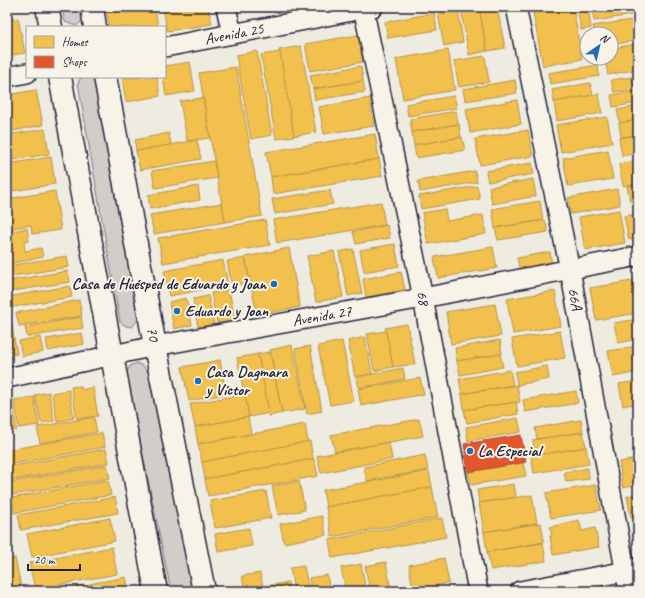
<svg xmlns="http://www.w3.org/2000/svg" width="645" height="598" font-family="Caveat,sans-serif">
<style>
.green{fill:#d1cdc9;stroke:#7a7882}
.homes{fill:#f2c14e;stroke:#b49148}
.shops{fill:#e4572e;stroke:#aa4732}
.lines{fill:none;stroke-linecap:round;stroke-linejoin:round}
.minor-casing{stroke:#22223b;stroke-width:22}
.major-casing{stroke:#22223b;stroke-width:25}
.minor{stroke:#f7f3e8;stroke-width:19}
.major{stroke:#f7f3e8;stroke-width:22}
.poi-dot{fill:#1f6fb2;stroke:#f7f3e8;stroke-width:1.5}
.labels{text-anchor:middle;dominant-baseline:central;stroke-width:4;stroke-linejoin:round;paint-order:stroke}
.street-label{font-size:16px;fill:#22223b;stroke:#f7f3e8}
.poi-label{font-size:16px;font-weight:bold;fill:#22223b;stroke:#f7f3e8;text-anchor:start}
</style>
<rect width="100%" height="100%" fill="#eeebe1"/>
<filter id="ink" filterUnits="userSpaceOnUse"><feTurbulence type="fractalNoise" baseFrequency=".025" numOctaves="2"/><feDisplacementMap in="SourceGraphic" scale="8" xChannelSelector="R" yChannelSelector="G"/><feConvolveMatrix kernelMatrix="1 2 1 2 8 2 1 2 1" color-interpolation-filters="sRGB"/></filter>
<g filter="url(#ink)">
<g class="green">
<path d="M62,7H83C85,16 84,21 76,26L65,22Z"/>
<polygon points="81,77 93,77 96,80 139,314 137,321 132,327 126,326 120,322 78,83"/>
<polygon points="137,363 144,367 148,372 193,591 171,591 126,374 130,366"/>
</g>
<g class="homes">
<polygon points="106,7 155,7 158,27 109,27"/>
<polygon points="163,7 208,7 212,24 167,31"/>
<polygon points="470,7 479,7 487,51 469,55 461,9"/>
<polygon points="479,7 497,7 505,48 487,51"/>
<polygon points="532,7 573,7 582,59 543,66"/>
<polygon points="577,7 588,7 591,28 581,30"/>
<polygon points="592,7 638,7 638,14 594,21"/>
<polygon points="458,10 463,42 444,46 438,14"/>
<polygon points="434,13 437,30 388,38 385,22"/>
<polygon points="18,18 25,53 7,56 7,20"/>
<polygon points="638,19 638,40 611,45 611,34 595,34 593,26"/>
<polygon points="358,35 363,62 310,71 305,44"/>
<polygon points="638,44 638,69 608,75 605,58 611,58 611,48"/>
<polygon points="301,46 316,132 294,136 279,50"/>
<polygon points="448,50 455,90 403,99 396,59"/>
<polygon points="257,51 272,135 251,139 236,55"/>
<polygon points="280,52 294,136 276,139 261,55"/>
<polygon points="485,56 489,82 459,87 454,61"/>
<polygon points="190,62 195,91 166,96 163,77 165,77 165,66"/>
<polygon points="598,65 599,76 550,84 548,73"/>
<polygon points="361,66 363,81 313,89 310,75"/>
<polygon points="236,67 262,216 225,222 199,73"/>
<polygon points="157,77 160,96 126,102 122,78"/>
<polygon points="632,77 634,89 614,92 611,80"/>
<polygon points="515,80 517,93 465,101 463,89"/>
<polygon points="363,81 365,92 315,100 313,89"/>
<polygon points="590,83 593,95 554,102 552,90"/>
<polygon points="36,90 43,125 13,131 7,95"/>
<polygon points="638,90 638,103 613,107 611,95"/>
<polygon points="599,94 602,113 557,121 554,102"/>
<polygon points="454,96 457,108 408,116 406,104"/>
<polygon points="203,98 210,138 187,141 180,101"/>
<polygon points="370,98 374,126 324,134 319,107"/>
<polygon points="517,100 521,124 470,133 466,109"/>
<polygon points="638,106 638,120 620,123 617,110"/>
<polygon points="456,111 458,124 412,132 410,119"/>
<polygon points="607,117 612,143 561,152 556,125"/>
<polygon points="638,120 638,135 621,137 619,123"/>
<polygon points="459,124 461,137 414,145 412,132"/>
<polygon points="45,129 49,154 7,161 7,135"/>
<polygon points="528,130 533,156 480,165 475,139"/>
<polygon points="169,133 171,145 136,151 135,140"/>
<polygon points="375,134 379,159 271,177 266,152"/>
<polygon points="638,135 638,153 622,156 619,138"/>
<polygon points="462,137 465,150 416,158 414,145"/>
<polygon points="197,140 201,159 140,170 136,151"/>
<polygon points="608,150 613,179 568,186 563,158"/>
<polygon points="51,157 55,184 7,192 7,164"/>
<polygon points="379,159 382,176 273,194 271,177"/>
<polygon points="214,161 217,178 155,188 152,171"/>
<polygon points="638,161 638,183 623,186 619,164"/>
<polygon points="532,163 534,174 488,182 486,171"/>
<polygon points="475,171 477,182 420,192 418,181"/>
<polygon points="533,179 536,196 492,204 489,187"/>
<polygon points="638,184 638,200 630,201 627,186"/>
<polygon points="198,186 200,200 150,209 148,195"/>
<polygon points="477,186 480,199 421,209 419,196"/>
<polygon points="617,189 620,205 571,214 568,198"/>
<polygon points="330,190 333,204 275,214 272,199"/>
<polygon points="55,191 61,230 32,234 31,225 7,229 7,199"/>
<polygon points="540,201 543,220 495,228 492,209"/>
<polygon points="381,202 385,225 277,243 273,220"/>
<polygon points="222,203 225,222 154,234 150,215"/>
<polygon points="445,209 447,221 483,215 486,234 428,244 422,213"/>
<polygon points="619,210 625,243 585,250 579,217"/>
<polygon points="638,214 638,239 629,240 624,216"/>
<polygon points="265,220 270,245 163,263 158,238"/>
<polygon points="545,220 548,232 498,240 495,228"/>
<polygon points="387,225 390,238 356,244 353,232"/>
<polygon points="27,228 29,241 24,242 25,251 41,248 43,257 7,264 7,232"/>
<polygon points="395,244 399,266 364,272 360,250"/>
<polygon points="493,247 497,268 438,278 434,257"/>
<polygon points="289,248 300,307 257,315 245,257"/>
<polygon points="353,249 362,293 348,296 339,252"/>
<polygon points="334,251 343,297 316,302 307,256"/>
<polygon points="550,252 552,265 520,271 517,258"/>
<polygon points="67,256 69,267 7,277 7,266"/>
<polygon points="245,258 250,282 232,286 227,261"/>
<polygon points="223,260 228,285 169,296 164,271"/>
<polygon points="68,271 70,282 7,292 7,281"/>
<polygon points="401,272 405,290 366,297 363,279"/>
<polygon points="638,280 638,313 596,320 590,288"/>
<polygon points="70,286 72,297 7,308 7,297"/>
<polygon points="229,290 235,320 217,323 211,293"/>
<polygon points="555,291 561,326 513,334 507,299"/>
<polygon points="208,296 214,324 198,327 193,299"/>
<polygon points="186,298 192,325 174,329 169,302"/>
<polygon points="79,300 82,316 19,326 16,313"/>
<polygon points="495,304 501,336 451,344 446,312"/>
<polygon points="81,317 83,328 27,337 25,327"/>
<polygon points="638,319 638,339 618,343 614,323"/>
<polygon points="7,321 11,321 17,354 7,355"/>
<polygon points="407,324 415,364 393,367 385,328"/>
<polygon points="386,331 393,367 374,371 367,334"/>
<polygon points="560,331 565,358 517,366 512,339"/>
<polygon points="82,333 84,344 48,351 46,339"/>
<polygon points="40,337 43,352 22,356 19,341"/>
<polygon points="365,337 372,374 355,377 348,341"/>
<polygon points="500,340 502,354 457,361 455,348"/>
<polygon points="342,341 354,401 330,405 318,346"/>
<polygon points="292,345 305,409 282,413 270,350"/>
<polygon points="310,346 322,411 307,414 295,349"/>
<polygon points="638,346 638,372 613,377 608,351"/>
<polygon points="270,352 282,413 269,416 258,354"/>
<polygon points="258,354 269,413 249,417 237,358"/>
<polygon points="500,354 503,367 460,375 457,361"/>
<polygon points="220,360 226,394 189,401 182,367"/>
<polygon points="547,366 549,379 517,385 515,372"/>
<polygon points="403,368 405,379 359,388 357,377"/>
<polygon points="510,370 513,385 462,394 459,379"/>
<polygon points="420,378 424,394 361,406 358,389"/>
<polygon points="638,381 638,403 623,406 619,384"/>
<polygon points="517,385 520,402 464,410 462,394"/>
<polygon points="81,386 81,390 93,387 98,416 77,419 71,387"/>
<polygon points="69,390 74,418 57,422 52,393"/>
<polygon points="576,391 578,403 525,412 523,400"/>
<polygon points="49,392 54,421 41,423 35,395"/>
<polygon points="245,394 249,417 195,427 190,404"/>
<polygon points="34,397 39,425 19,428 14,400"/>
<polygon points="12,402 17,430 7,432 7,403"/>
<polygon points="516,402 518,414 467,423 464,410"/>
<polygon points="94,417 97,432 40,443 37,427"/>
<polygon points="248,417 251,434 198,444 195,427"/>
<polygon points="518,418 521,432 468,441 466,427"/>
<polygon points="419,419 423,436 335,452 331,435"/>
<polygon points="581,420 583,432 537,439 535,428"/>
<polygon points="305,424 308,442 202,462 198,444"/>
<polygon points="583,432 586,447 535,456 533,440"/>
<polygon points="102,433 105,447 7,465 7,450"/>
<polygon points="310,441 313,459 205,479 202,462"/>
<polygon points="389,442 392,459 321,473 317,456"/>
<polygon points="586,447 589,464 534,473 531,456"/>
<polygon points="106,449 109,463 7,481 7,467"/>
<polygon points="425,455 428,470 367,481 364,467"/>
<polygon points="313,459 314,459 318,476 208,496 205,479"/>
<polygon points="638,459 638,485 623,488 619,462"/>
<polygon points="523,463 526,476 471,485 468,472"/>
<polygon points="107,465 110,478 12,495 10,482"/>
<polygon points="588,468 589,479 566,482 564,472"/>
<polygon points="429,471 432,487 326,507 323,490"/>
<polygon points="108,480 111,495 14,513 11,498"/>
<polygon points="299,481 305,510 278,515 272,486"/>
<polygon points="514,484 516,497 479,503 477,490"/>
<polygon points="596,485 601,510 551,518 546,493"/>
<polygon points="432,487 438,517 332,537 326,507"/>
<polygon points="266,491 271,518 215,528 210,501"/>
<polygon points="638,494 638,517 631,518 627,496"/>
<polygon points="532,495 537,523 484,532 479,503"/>
<polygon points="115,497 118,513 21,530 18,515"/>
<polygon points="322,516 326,535 284,543 280,524"/>
<polygon points="7,518 9,518 11,533 7,534"/>
<polygon points="110,518 115,541 32,557 27,534"/>
<polygon points="442,518 446,537 332,558 329,540"/>
<polygon points="579,520 582,531 595,528 599,547 553,555 550,536 552,536 550,527"/>
<polygon points="638,521 638,542 637,542 633,522"/>
<polygon points="541,523 544,542 487,552 484,532"/>
<polygon points="249,528 252,546 218,552 215,534"/>
<polygon points="543,543 546,561 491,570 487,552"/>
<polygon points="112,547 117,574 35,589 29,563"/>
<polygon points="15,558 22,591 7,591 7,559"/>
<polygon points="444,558 449,583 413,590 409,565"/>
<polygon points="386,562 391,590 370,591 365,566"/>
<polygon points="361,564 366,591 346,591 341,568"/>
<polygon points="304,566 309,591 294,591 290,568"/>
<polygon points="260,573 264,591 245,591 242,576"/>
<polygon points="327,575 330,591 311,591 309,578"/>
<polygon points="126,577 129,591 90,591 89,584"/>
<polygon points="288,582 289,591 268,591 267,586"/>
<polygon points="84,585 85,591 68,591 67,588"/>
</g>
<polygon class="shops" points="521,435 526,462 468,472 464,444"/>
<g class="lines">
<g class="minor-casing">
<g id="minor">
<polyline points="226,7 232,34"/>
<polyline points="363,7 423,298 478,591"/>
<polyline points="516,7 570,270 629,591"/>
<polyline points="165,47 373,7"/>
<polyline points="7,77 27,73"/>
<polyline points="7,378 155,346 423,298 638,256"/>
<polyline points="520,591 638,569"/>
</g>
</g>
<g class="major-casing">
<g id="major">
<polyline points="47,7 51,27"/>
<polyline points="92,7 95,27"/>
<polyline points="60,77 156,591"/>
<polyline points="105,77 155,346 204,591"/>
</g>
</g>
<use href="#minor" class="minor"/>
<use href="#major" class="major"/>
</g>
</g>
<g class="poi-dot">
<circle cx="274" cy="284" r="4"/>
<circle cx="177" cy="311" r="4"/>
<circle cx="198" cy="381" r="4"/>
<circle cx="470" cy="451" r="4"/>
</g>
<g class="labels">
<g class="street-label">
<text transform="translate(234 34) rotate(-11)">Avenida 25</text>
<text transform="translate(423 298) rotate(79)">68</text>
<text transform="translate(575 299) rotate(79)">66A</text>
<text transform="translate(322 316) rotate(-10)">Avenida 27</text>
<text transform="translate(153 334) rotate(79)">70</text>
</g>
<g class="poi-label">
<text x="266" y="284" text-anchor="end">Casa de Huésped de Eduardo y Joan</text>
<text x="185" y="311">Eduardo y Joan</text>
<text x="206" y="372">Casa Dagmara<tspan x="206" dy="18">y Víctor</tspan></text>
<text x="478" y="451">La Especial</text>
</g>
</g>
<rect width="645" height="598" fill="none" stroke="#f7f3e8" stroke-width="24"/>
<rect x="12" y="12" width="621" height="574" fill="none" stroke="#22223b" stroke-width="1.5" filter="url(#ink)"/>
<rect x="26" y="26" width="140" height="52" fill="#f7f3e8" stroke="#a29fa3"/>
<rect x="34" y="36" width="20" height="12" fill="#f2c14e" stroke="#a29fa3"/>
<text x="62" y="46" font-size="12" fill="#22223b">Homes</text>
<rect x="34" y="56" width="20" height="12" fill="#e4572e" stroke="#a29fa3"/>
<text x="62" y="66" font-size="12" fill="#22223b">Shops</text>
<g transform="translate(599 46) rotate(34)"><circle r="19" fill="#f7f3e8" stroke="#a29fa3"/>
<path d="M0-3L7 15L0 10L-7 15Z" fill="#1f6fb2"/>
<text y="-6" font-size="11" font-weight="bold" text-anchor="middle" fill="#22223b">N</text>
</g>
<path d="M28 564v6h52v-6" fill="none" stroke="#22223b" stroke-width="2"/>
<text x="34" y="564" font-size="12" fill="#22223b" stroke="#f7f3e8" stroke-width="3" paint-order="stroke">20 m</text>
</svg>
